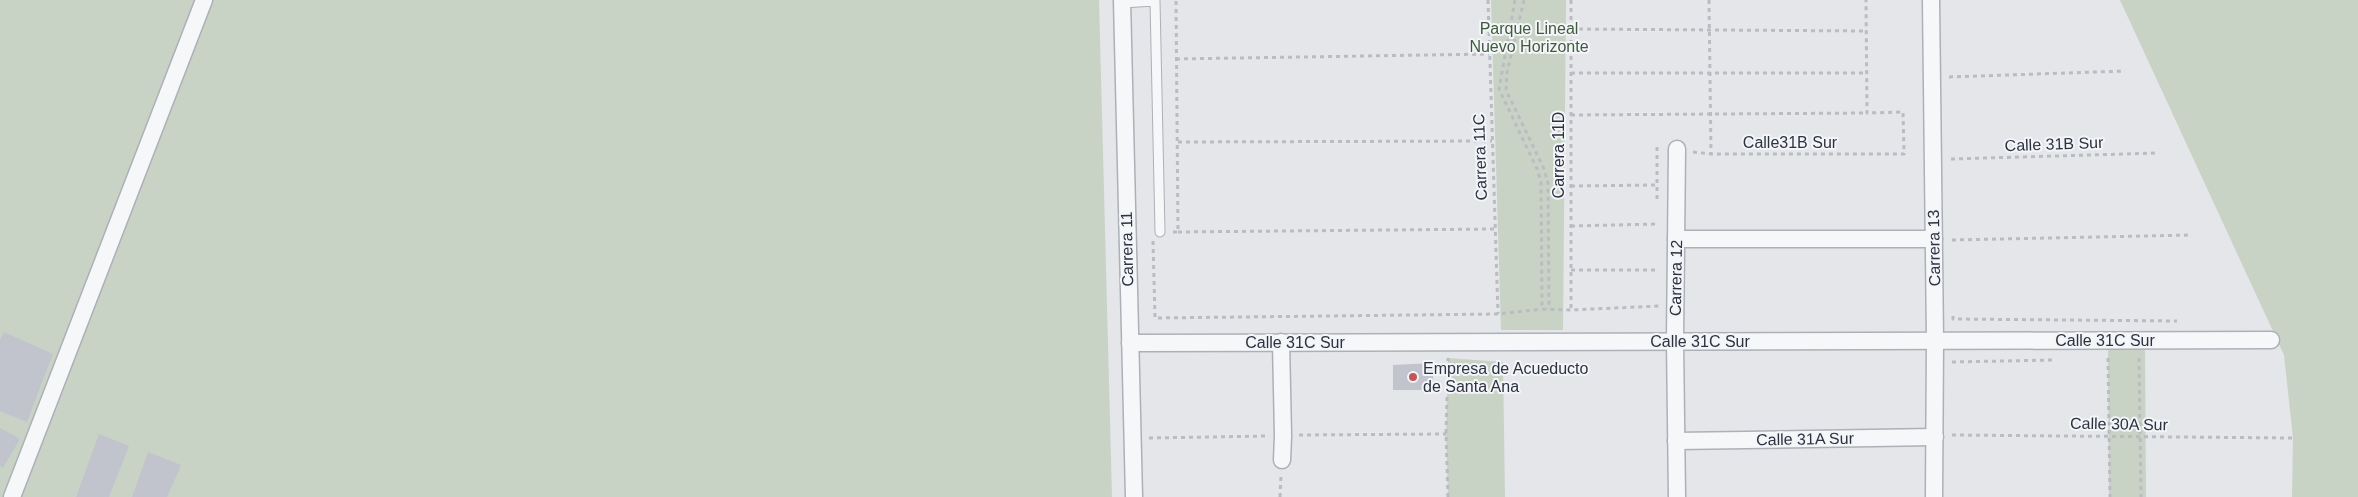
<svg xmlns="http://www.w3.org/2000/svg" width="2358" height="497" font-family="Helvetica,sans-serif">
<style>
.green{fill:#c8d3c6}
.building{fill:#c1c4cc}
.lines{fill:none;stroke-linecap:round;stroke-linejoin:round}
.service-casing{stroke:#adb0b7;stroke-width:11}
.minor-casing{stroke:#adb0b7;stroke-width:19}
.path{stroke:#babcc2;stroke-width:3;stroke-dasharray:4 4;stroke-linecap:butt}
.service{stroke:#f6f7f9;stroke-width:9}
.minor{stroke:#f6f7f9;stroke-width:16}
.poi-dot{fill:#c1575b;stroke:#f3f5f8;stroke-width:2}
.labels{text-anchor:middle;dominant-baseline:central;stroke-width:4;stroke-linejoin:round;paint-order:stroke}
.park-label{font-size:16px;fill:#3e5b3c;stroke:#f3f5f8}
.street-label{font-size:16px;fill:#2d3241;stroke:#f3f5f8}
.poi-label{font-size:16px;fill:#2d3241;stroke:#f3f5f8;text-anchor:start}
</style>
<rect width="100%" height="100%" fill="#e4e6ea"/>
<g class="green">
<polygon points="0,0 1099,0 1112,497 0,497"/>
<polygon points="1491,0 1566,0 1563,330 1501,330"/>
<polygon points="2120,0 2358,0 2358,497 2292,497 2293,438 2284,355"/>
<polygon points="2108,348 2145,348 2146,497 2109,497"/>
<polygon points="1448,358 1503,362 1505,497 1448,497 1446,434"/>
</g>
<g class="building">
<polygon points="4,332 53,354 27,422 0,411 0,340"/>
<polygon points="1433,363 1433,390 1393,390 1393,365"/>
<polygon points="0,428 20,439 3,468 0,466"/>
<polygon points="99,434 129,446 109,497 76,497"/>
<polygon points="148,452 181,465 167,497 132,497"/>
</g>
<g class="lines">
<g class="service-casing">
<polyline id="service" points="1122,3 1155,1 1160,232"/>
</g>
<g class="minor-casing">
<g id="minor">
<polyline points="1122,0 1134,497"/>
<polyline points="1931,0 1935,340 1934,497"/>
<polyline points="1676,239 1934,239"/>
<polyline points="1281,342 1283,436 1282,460"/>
<polyline points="1130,343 2271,340"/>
<polyline points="1676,441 1935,437"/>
<polyline points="12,497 204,0"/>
<polyline points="1677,497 1675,341 1677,149"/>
</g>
</g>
<g class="path">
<polyline points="1488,0 1498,314"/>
<polyline points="1515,0 1499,89 1538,171 1541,183 1542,309 1571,310 1659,306"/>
<polyline points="1524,0 1507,73 1506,90 1544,169 1548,183 1549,309"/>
<polyline points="1571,0 1571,310"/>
<polyline points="1709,0 1711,154"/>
<polyline points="1571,29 1866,31"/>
<polyline points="1176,59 1489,54"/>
<polyline points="1571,73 1867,73"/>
<polyline points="1949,77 2125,71"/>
<polyline points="1571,115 1867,113"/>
<polyline points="1178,142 1492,141"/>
<polyline points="1657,147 1657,200"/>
<polyline points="1693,152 1711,154 1904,154 1903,112 1867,113 1866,0"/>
<polyline points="1951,159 2159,153"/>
<polyline points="1571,186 1657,185"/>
<polyline points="1571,226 1658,224"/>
<polyline points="1173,232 1178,232 1176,0"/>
<polyline points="1178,232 1495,229"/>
<polyline points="1952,240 2192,235"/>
<polyline points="1153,241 1155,318 1498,314 1542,309"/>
<polyline points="1571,270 1658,270"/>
<polyline points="1953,316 1953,319 2177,321"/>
<polyline points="2108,358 2110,497"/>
<polyline points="2139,358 2141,497"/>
<polyline points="1952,362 2053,360"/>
<polyline points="1299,435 1446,434"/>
<polyline points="1952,435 2293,438"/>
<polyline points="1149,438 1268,436"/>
<polyline points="1280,497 1281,475"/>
<polyline points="1448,497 1446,434 1448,358"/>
</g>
<use href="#service" class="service"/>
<use href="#minor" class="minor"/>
</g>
<circle class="poi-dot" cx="1413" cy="377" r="5"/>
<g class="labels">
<g class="park-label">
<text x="1529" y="28">Parque Lineal<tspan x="1529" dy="18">Nuevo Horizonte</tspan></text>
</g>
<g class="street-label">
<text x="1790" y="142">Calle31B Sur</text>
<text transform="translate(2054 144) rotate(-2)">Calle 31B Sur</text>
<text transform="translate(1558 155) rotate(-90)">Carrera 11D</text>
<text transform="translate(1480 157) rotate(-92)">Carrera 11C</text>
<text transform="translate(1934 248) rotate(-91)">Carrera 13</text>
<text transform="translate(1127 249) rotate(-91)">Carrera 11</text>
<text transform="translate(1676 278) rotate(-89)">Carrera 12</text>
<text x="2105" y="340">Calle 31C Sur</text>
<text x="1700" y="341">Calle 31C Sur</text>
<text x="1295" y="342">Calle 31C Sur</text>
<text transform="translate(2119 424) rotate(1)">Calle 30A Sur</text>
<text transform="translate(1805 439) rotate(-1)">Calle 31A Sur</text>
</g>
<g class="poi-label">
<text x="1423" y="368">Empresa de Acueducto<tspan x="1423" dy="18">de Santa Ana</tspan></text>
</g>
</g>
</svg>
